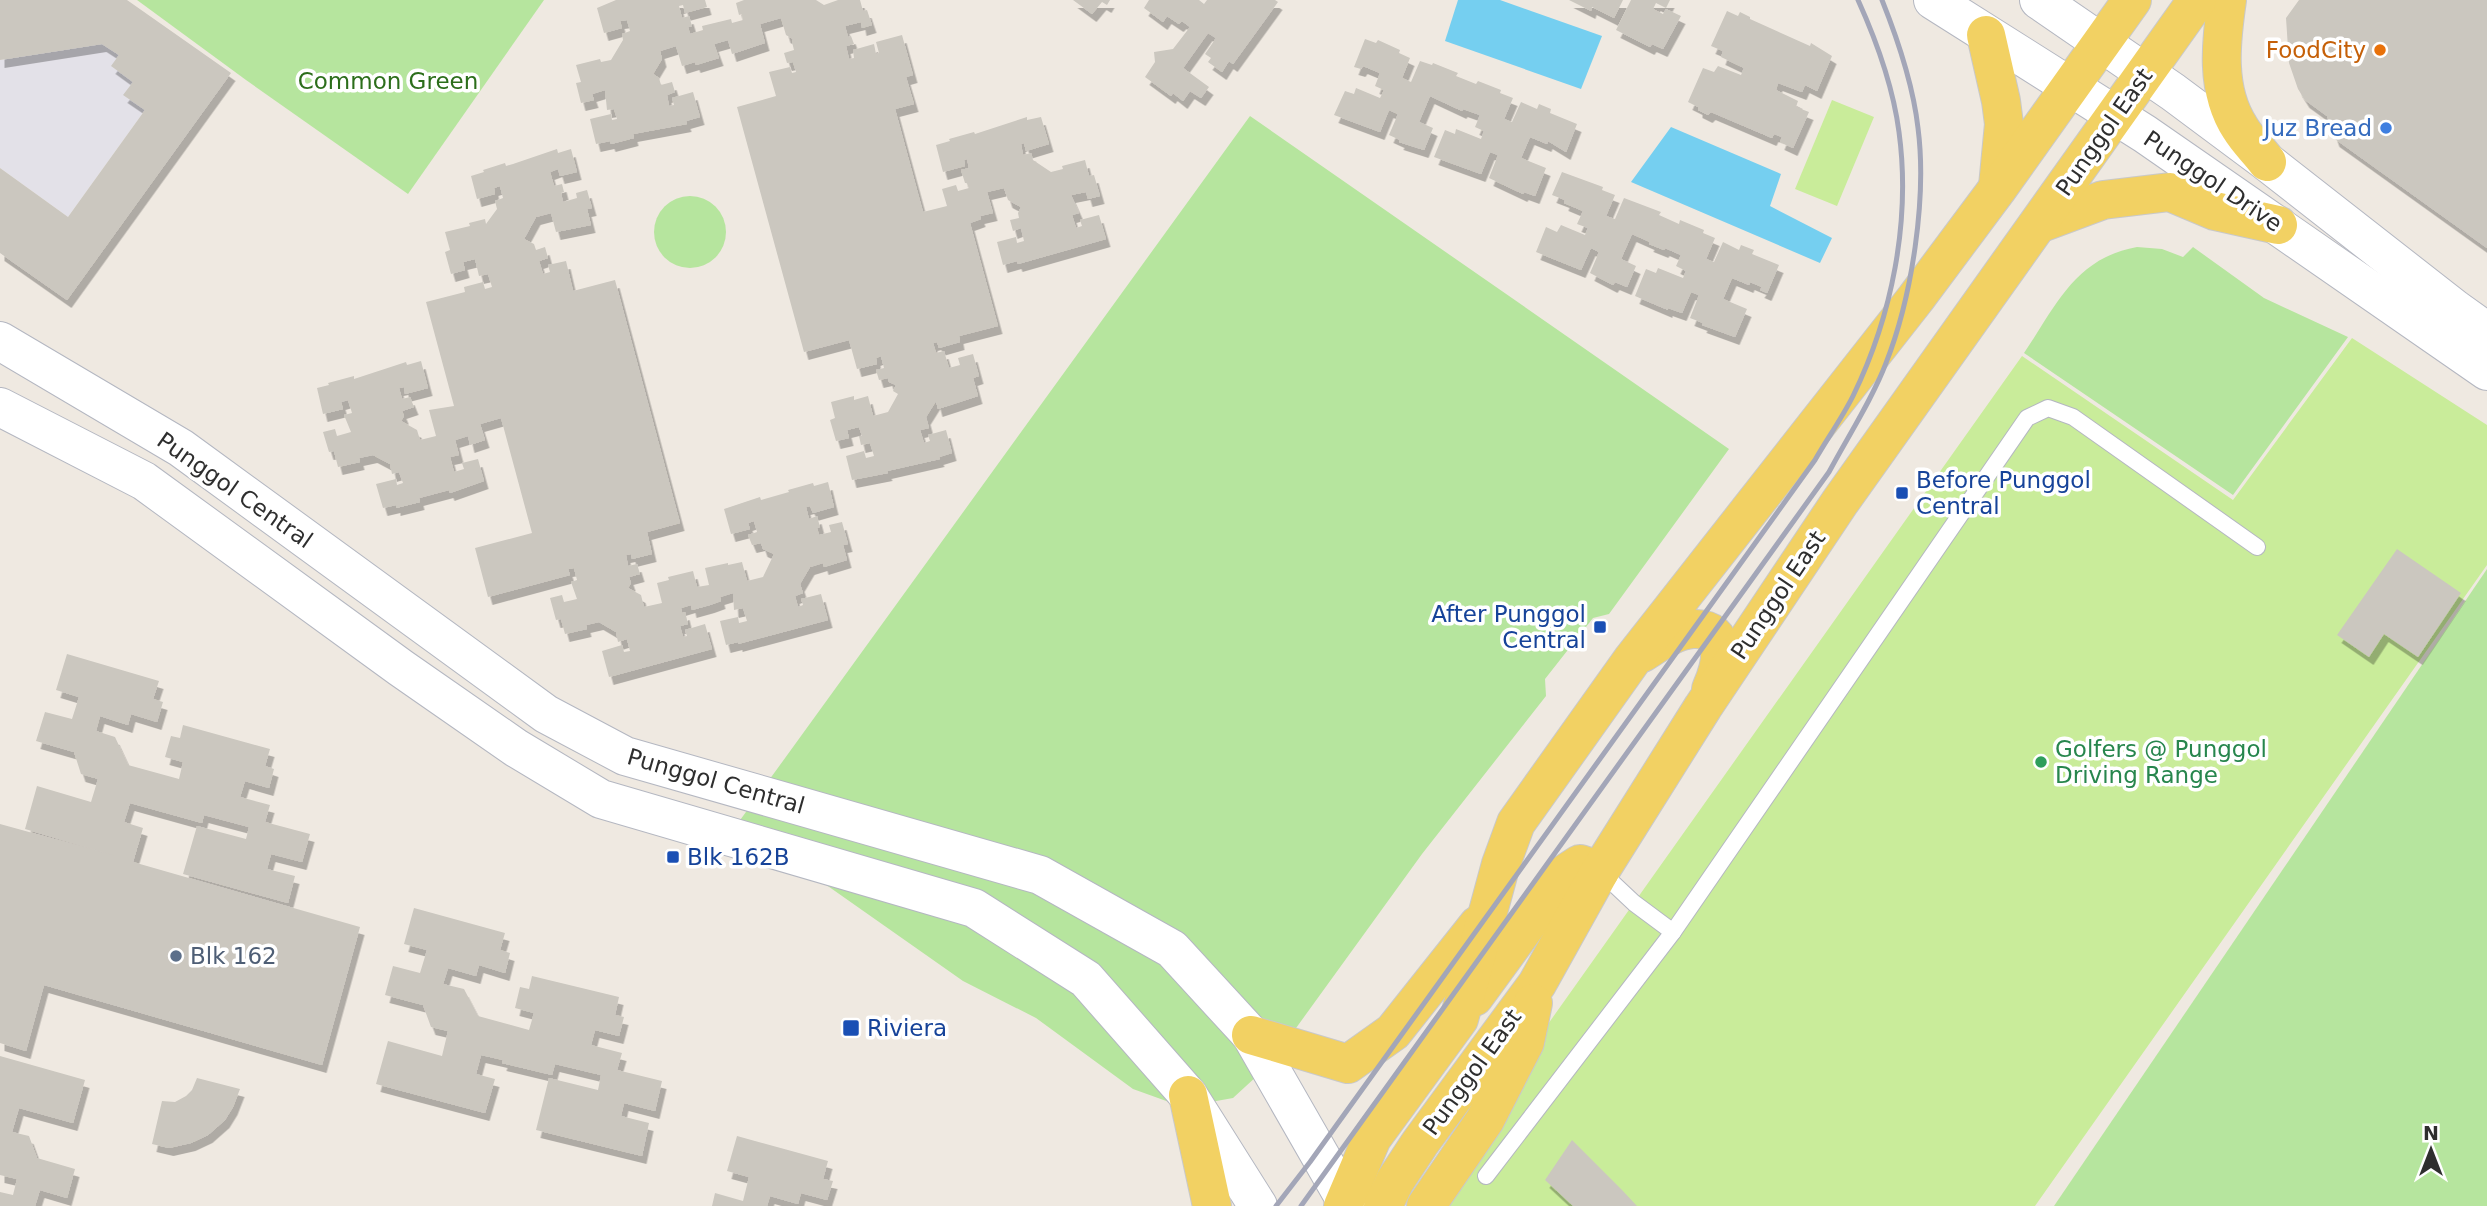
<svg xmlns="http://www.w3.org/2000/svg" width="2487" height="1206" font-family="'DejaVu Sans',sans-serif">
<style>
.industrial{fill:#e3e1e8}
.green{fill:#b6e59e}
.pitch{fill:#c9ec9a}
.water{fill:#75cff0}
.building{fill:#cbc7bf;filter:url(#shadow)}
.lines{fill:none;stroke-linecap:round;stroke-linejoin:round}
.service-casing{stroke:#b4b7c1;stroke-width:18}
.tertiary-casing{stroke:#b4b7c1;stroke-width:40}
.secondary-casing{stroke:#b4b7c1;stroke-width:40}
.primary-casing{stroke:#c9c9c9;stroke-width:40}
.service{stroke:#fff;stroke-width:16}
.tertiary{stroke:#fff;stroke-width:38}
.secondary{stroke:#fff;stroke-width:38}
.primary{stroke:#f2d163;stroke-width:38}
.rail{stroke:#a3a6b8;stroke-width:5}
.food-dot{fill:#e8710a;stroke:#fff;stroke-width:2.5}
.shop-dot{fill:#3f7fe0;stroke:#fff;stroke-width:2.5}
.transit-dot{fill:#1a4fb4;stroke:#fff;stroke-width:2.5}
.leisure-dot{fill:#2e9e5b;stroke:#fff;stroke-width:2.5}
.service-dot{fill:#5c6f8a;stroke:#fff;stroke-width:2.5}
.labels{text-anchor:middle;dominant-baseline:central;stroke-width:7;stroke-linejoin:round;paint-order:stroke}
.food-label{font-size:23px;fill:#c56008;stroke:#fff;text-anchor:end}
.park-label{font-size:23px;fill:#2c6e1b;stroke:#fff}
.shop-label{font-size:23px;fill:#366cbe;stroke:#fff;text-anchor:end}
.street-label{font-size:23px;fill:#2e2e2e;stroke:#fff}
.transit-label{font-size:23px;fill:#164399;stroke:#fff;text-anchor:start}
.leisure-label{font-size:23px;fill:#27864d;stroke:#fff;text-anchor:start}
.service-label{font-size:23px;fill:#4e5e75;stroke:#fff;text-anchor:start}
</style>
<defs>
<filter id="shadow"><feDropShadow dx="4.5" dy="8" stdDeviation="0" flood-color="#0004"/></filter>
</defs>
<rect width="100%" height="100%" fill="#efe9e1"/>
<polygon class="industrial" points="102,44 119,55 112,66 133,82 124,95 145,110 68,217 0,168 0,60"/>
<g class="green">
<polygon points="137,0 544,0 408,194 246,80"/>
<polygon points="1250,116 1729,449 1609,614 1593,618 1545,679 1546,696 1422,854 1270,1064 1233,1098 1183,1107 1133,1089 1036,1018 963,981 738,823"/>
<circle cx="690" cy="232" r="36"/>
<path d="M2137,247L2162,249L2183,257L2193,247L2264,298L2348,337L2233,495L2024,353C2056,306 2075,258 2137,247Z"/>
<polygon points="2487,569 2487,1206 2054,1206"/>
</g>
<g class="pitch">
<polygon points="1832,100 1874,117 1837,206 1795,189"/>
<polygon points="2352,338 2487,425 2487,565 2035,1206 1426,1206 1426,1196 2022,356 2233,500"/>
</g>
<g class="water">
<polygon points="1458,0 1500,0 1602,36 1581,89 1445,41"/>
<polygon points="1671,127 1781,174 1770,206 1832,238 1820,263 1631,182"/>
</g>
<g class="building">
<polygon points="0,0 127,0 231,73 67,300 0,253 0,168 68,217 145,110 123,95 133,82 111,66 119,55 102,44 0,60"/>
<polygon points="616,0 705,0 707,7 685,13 683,5 679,6 682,18 689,16 692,26 688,27 690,34 703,30 702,26 731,19 732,23 743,20 742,14 739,15 736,3 744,0 816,0 824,5 838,0 860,0 863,11 867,10 872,25 862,28 861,22 845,26 848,37 851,36 854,44 846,46 849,59 854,58 853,50 874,44 876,54 879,53 876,42 902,35 913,75 906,77 914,104 895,109 923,212 947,206 942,189 956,185 958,191 969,188 967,183 965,183 961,170 969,168 967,159 964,160 965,166 943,172 936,145 950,141 949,139 974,132 975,134 1027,117 1027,120 1041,117 1049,144 1026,151 1024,143 1021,144 1023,155 1031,153 1033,160 1051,172 1063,169 1062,166 1085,160 1089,176 1094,175 1100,196 1088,199 1086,192 1071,195 1079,213 1072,215 1076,228 1082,226 1080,220 1099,215 1106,239 1018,264 1017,261 1003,265 997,242 1016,237 1017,243 1024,241 1021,228 1013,231 1010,220 1019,218 1018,213 1021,207 1008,200 1004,188 987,192 993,213 980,216 981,219 970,223 998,326 959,336 960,342 939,348 937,342 933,343 936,353 944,351 949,368 960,365 958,358 973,354 979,376 973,378 978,396 938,409 936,401 926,417 929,428 920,430 924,443 930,441 928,435 946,430 952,453 939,457 940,459 887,471 888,473 852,480 846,456 864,451 866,458 874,456 870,443 861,445 859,436 862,436 859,427 847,430 849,438 836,441 830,420 835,418 831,402 854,396 854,400 868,396 873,416 888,412 898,394 893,391 896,385 889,382 888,378 879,380 876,370 884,368 881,356 876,358 877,364 857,369 849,340 804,352 737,107 776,96 769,72 790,67 792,73 796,72 793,62 787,63 784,53 794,50 792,42 793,39 786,35 781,18 760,24 765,43 732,54 728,40 714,44 719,58 696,65 695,62 682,66 676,46 660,51 662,59 653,74 659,78 661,85 672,82 675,92 667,95 669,106 674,105 672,98 693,92 700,117 686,121 687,124 633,134 634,138 611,144 610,141 596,144 590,119 611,114 612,120 617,119 614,109 607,110 605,90 592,94 594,100 581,103 576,83 581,82 576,65 600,59 601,62 611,60 623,40 622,34 630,31 627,20 620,21 622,28 604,33 597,8"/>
<polygon points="1073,0 1110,0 1107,5 1102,2 1092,14"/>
<polygon points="1149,0 1199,0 1204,4 1207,0 1275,0 1278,2 1233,64 1229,61 1222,72 1208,62 1211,58 1205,54 1216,38 1208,33 1183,68 1209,87 1201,98 1190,91 1183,101 1173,93 1171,96 1145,77 1155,62 1154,52 1173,49 1190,27 1182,21 1179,24 1167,16 1163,22 1144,8"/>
<polygon points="1569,0 1623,0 1614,18 1592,7 1591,11"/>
<polygon points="1631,0 1670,0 1666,8 1656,3 1653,9 1663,14 1666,9 1681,16 1663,49 1652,44 1650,47 1616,30"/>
<polygon points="2299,0 2487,0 2487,248 2335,139 2327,116 2305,100 2298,89 2289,63 2286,18"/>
<polygon points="1727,11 1738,16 1740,12 1750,17 1750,19 1810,46 1811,43 1832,56 1817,91 1805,85 1802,92 1778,83 1776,90 1798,101 1796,107 1809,112 1793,148 1780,142 1782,137 1774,134 1772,138 1711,112 1708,115 1698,110 1698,107 1688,102 1703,68 1714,72 1718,66 1741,75 1744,68 1721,57 1723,51 1711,46"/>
<polygon points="1365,39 1376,43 1378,40 1400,50 1399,53 1410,58 1402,78 1411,82 1420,61 1432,65 1433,63 1458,73 1456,76 1476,84 1478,81 1501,90 1500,93 1513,98 1504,119 1512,122 1521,102 1537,109 1539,104 1551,109 1550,113 1577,124 1566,152 1548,141 1547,144 1530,137 1521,158 1546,168 1535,196 1524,192 1523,194 1489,178 1498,155 1490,152 1481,174 1434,157 1445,130 1455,134 1456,129 1481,139 1484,131 1475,127 1480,115 1463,109 1462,111 1430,96 1419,122 1433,128 1424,150 1399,142 1400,140 1389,135 1398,114 1389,110 1380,132 1334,115 1345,91 1354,94 1356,88 1380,98 1384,90 1375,86 1380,73 1363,66 1361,69 1354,67"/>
<polygon points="557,149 558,153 571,149 577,172 560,176 558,169 550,172 554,186 562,184 564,192 561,193 563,202 577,198 576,193 587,190 592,208 587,209 591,225 556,232 551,213 536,217 524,239 534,244 536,250 545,247 548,258 539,261 543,274 550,272 548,265 566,261 573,291 615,280 680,523 647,532 652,554 632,559 631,554 626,555 628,566 637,564 640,574 629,577 631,583 628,588 641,595 644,607 662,603 657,583 669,580 668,577 693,571 697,587 709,585 705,568 728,563 728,565 742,562 747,581 763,577 774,554 763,549 761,543 752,545 748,535 757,532 754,521 748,523 750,529 731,534 724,509 760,497 761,500 789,492 788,490 813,483 814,486 828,482 834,507 813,513 810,506 806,507 809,519 817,516 820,527 817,528 819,535 831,532 829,525 842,522 848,544 843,545 847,560 824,567 823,563 810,567 800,584 803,593 795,596 798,607 803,605 801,599 821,594 828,620 738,644 738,642 726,645 720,621 738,617 739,623 747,621 743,608 734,610 733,593 720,597 721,601 710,605 692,610 691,605 681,608 682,613 685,612 688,624 680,626 683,637 687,636 685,630 705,624 712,649 609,677 602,651 622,645 624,652 630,651 627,639 618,642 616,632 599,622 586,625 587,629 565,634 561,619 556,620 550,598 562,595 564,602 577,599 571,582 577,580 574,568 568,569 570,575 488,597 475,548 532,533 501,418 480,424 485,440 470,445 468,436 455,440 459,455 450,457 454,472 464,469 462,463 478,459 484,481 450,493 449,490 419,498 420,502 396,508 396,505 383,508 376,484 396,479 397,485 403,483 399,472 392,474 390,464 373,455 359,458 360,462 338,467 334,451 329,452 323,432 335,429 337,436 351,432 344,415 352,413 348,400 341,402 343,409 323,414 317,388 329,385 328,383 354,376 354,379 406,362 407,365 421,361 428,388 405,394 404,387 399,388 402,399 410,397 414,407 402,411 404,416 401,421 417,430 420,440 436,436 429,410 454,406 426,302 465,292 464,287 483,282 485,289 492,287 488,274 479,276 475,259 463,262 465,270 451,274 445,252 450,250 445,232 470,226 469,223 485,219 486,224 497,209 495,201 503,198 500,186 494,188 495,194 477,199 471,176 484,172 483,170 505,163 506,166 513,164"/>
<polygon points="1562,172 1603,187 1602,190 1615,195 1606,216 1615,219 1624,198 1661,212 1659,215 1679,224 1680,220 1704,230 1703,233 1715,238 1706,259 1714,262 1723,242 1739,250 1741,245 1754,250 1752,254 1779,265 1767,293 1760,290 1762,287 1750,282 1749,285 1732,278 1723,299 1747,309 1735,337 1702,325 1703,323 1690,318 1699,295 1691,292 1682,313 1668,308 1668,310 1635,296 1646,269 1656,273 1658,268 1683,278 1686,271 1676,266 1681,255 1665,248 1664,250 1649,244 1650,242 1632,234 1621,259 1636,266 1627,287 1615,282 1613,285 1590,273 1599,252 1591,248 1581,270 1536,252 1546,227 1557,232 1561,225 1585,235 1588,228 1577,224 1583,211 1564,203 1565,200 1552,195"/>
<polygon points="2397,549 2461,593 2418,657 2384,634 2369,657 2337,635"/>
<polygon points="67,654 159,681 153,699 163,702 157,722 131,714 128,725 100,716 96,731 115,737 128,765 179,779 183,762 165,757 171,736 180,738 183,725 270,749 265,766 274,769 269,788 245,781 240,797 270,805 265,822 310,834 302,862 271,854 267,869 295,876 288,903 183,874 197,826 246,839 249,827 204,815 202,823 130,803 124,822 143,828 133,862 360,927 322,1065 44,985 26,1051 0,1043 0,824 116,856 25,829 37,786 91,802 98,779 81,774 74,752 36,741 45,712 72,719 79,697 56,690"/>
<polygon points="414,908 505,933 500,950 510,953 505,973 479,965 476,976 448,968 443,984 464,989 478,1016 529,1030 534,1013 515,1008 520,987 529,989 532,976 619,997 615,1015 624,1017 619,1036 595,1030 591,1045 622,1053 617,1070 662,1081 655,1111 624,1103 621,1116 649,1123 642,1156 536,1130 549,1078 598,1090 601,1075 555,1064 552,1075 502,1063 503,1060 481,1055 476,1074 495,1079 485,1113 376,1084 388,1041 442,1056 448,1031 431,1027 423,1005 385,995 393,966 420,973 427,950 404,944"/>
<polygon points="0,1056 85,1080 73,1123 19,1108 12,1132 29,1136 37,1158 75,1169 67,1198 40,1190 35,1206 0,1206 0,1192 13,1195 17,1179 0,1175"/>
<polygon points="197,1078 240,1089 233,1107 225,1120 208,1135 191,1143 169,1148 152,1144 162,1101 175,1102 186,1096 192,1090"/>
<polygon points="737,1136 828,1161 823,1179 833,1181 827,1200 801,1193 798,1204 770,1196 767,1206 712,1206 715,1193 743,1201 749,1177 727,1171"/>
<polygon points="1572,1140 1622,1190 1637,1206 1573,1206 1545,1180"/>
</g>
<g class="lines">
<g class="service-casing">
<g id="service">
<polyline points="1600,871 1634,903 1673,932"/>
<polyline points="1486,1176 1673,932 2027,418 2048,408 2073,417 2257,547"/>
</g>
</g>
<g class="tertiary-casing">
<g id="tertiary">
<polyline points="1933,0 2145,134 2487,371"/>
<polyline points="2039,0 2173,92 2267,162 2455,309 2487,332"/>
</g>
</g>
<g class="secondary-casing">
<g id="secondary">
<polyline points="0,341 181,448 546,714 625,756 1040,875 1172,949 1251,1035 1349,1206"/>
<polyline points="0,407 144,481 401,668 516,748 601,799 974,908 1086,979 1188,1095 1258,1206"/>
</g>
</g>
<g class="primary-casing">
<g id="primary">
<path d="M2227,0C2221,41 2215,90 2240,128C2247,140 2258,150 2267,162"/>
<polyline points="1986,35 2001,101 2004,124 1998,186"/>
<polyline points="2041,223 2103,200 2170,192 2215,211 2278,225"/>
<path d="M1642,653C1657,644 1674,630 1693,629C1731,627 1721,667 1711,689"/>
<polyline points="1474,997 1563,875 1580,864 1600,871"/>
<polyline points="1251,1035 1348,1064 1393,1032 1478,925"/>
<polyline points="1188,1095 1212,1206"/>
<polyline points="1343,1206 1372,1138 1459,1019 1501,864 1516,823 1632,660 1916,298 1998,188 2132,0"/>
<polyline points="1383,1206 1395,1181 1420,1143 1537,984 1600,871 1703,707 1840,502 2197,0"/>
<polyline points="1426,1206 1485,1120 1525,1042 1533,1003"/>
</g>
</g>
<use href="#service" class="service"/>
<use href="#tertiary" class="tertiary"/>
<use href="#secondary" class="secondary"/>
<use href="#primary" class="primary"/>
<g class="rail">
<path d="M1276,1206L1310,1162L1815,460C1827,439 1842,418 1853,396C1892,316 1911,221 1899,132C1893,86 1877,42 1858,0"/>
<path d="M1301,1206L1829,472C1847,438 1873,398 1886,363C1912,297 1927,198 1918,128C1913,84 1898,40 1882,0"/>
</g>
</g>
<circle class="food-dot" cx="2380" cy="50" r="7"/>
<circle class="shop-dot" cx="2386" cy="128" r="7"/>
<g class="transit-dot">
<rect x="1895" y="486" width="14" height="14" rx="3.5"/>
<rect x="1593" y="620" width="14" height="14" rx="3.5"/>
<rect x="666" y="850" width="14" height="14" rx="3.5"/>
<rect x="842" y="1019" width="18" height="18" rx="3.5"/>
</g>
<circle class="leisure-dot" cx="2041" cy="762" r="7"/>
<circle class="service-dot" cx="176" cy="956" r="7"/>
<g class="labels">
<g class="food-label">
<text x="2366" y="50">FoodCity</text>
</g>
<g class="park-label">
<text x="388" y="81">Common Green</text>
</g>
<g class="shop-label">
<text x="2372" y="128">Juz Bread</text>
</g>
<g class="street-label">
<text transform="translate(2104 132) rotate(-55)">Punggol East</text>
<text transform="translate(2213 181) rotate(34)">Punggol Drive</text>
<text transform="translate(235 490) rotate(35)">Punggol Central</text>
<text transform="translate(1778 595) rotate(-56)">Punggol East</text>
<text transform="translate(716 781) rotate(16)">Punggol Central</text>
<text transform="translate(1472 1072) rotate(-54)">Punggol East</text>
</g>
<g class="transit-label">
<text x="1916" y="480">Before Punggol<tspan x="1916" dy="26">Central</tspan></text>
<text x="1586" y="614" text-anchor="end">After Punggol<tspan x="1586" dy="26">Central</tspan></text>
<text x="687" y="857">Blk 162B</text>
<text x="867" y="1028">Riviera</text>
</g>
<g class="leisure-label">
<text x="2055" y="749">Golfers @ Punggol<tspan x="2055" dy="26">Driving Range</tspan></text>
</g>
<g class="service-label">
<text x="190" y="956">Blk 162</text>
</g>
</g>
<g transform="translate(2431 1150)" stroke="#ffffff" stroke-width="5" paint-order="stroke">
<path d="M0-5L12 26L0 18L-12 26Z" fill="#2e2e2e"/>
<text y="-10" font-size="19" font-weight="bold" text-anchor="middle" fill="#2e2e2e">N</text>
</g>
</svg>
